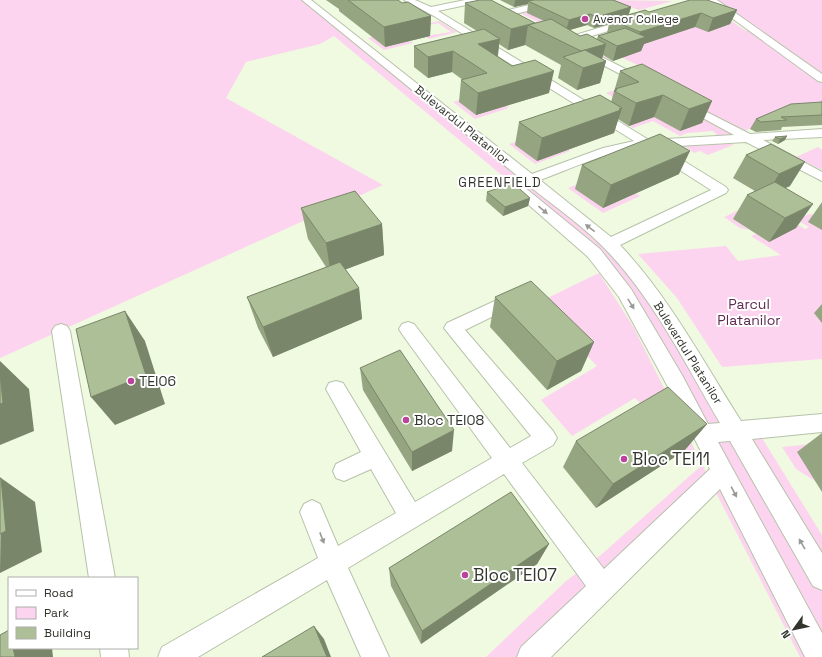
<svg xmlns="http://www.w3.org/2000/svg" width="822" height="657" font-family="'Space Grotesk',sans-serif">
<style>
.green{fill:#fdd4ef}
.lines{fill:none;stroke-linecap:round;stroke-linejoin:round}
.minor-casing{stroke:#b7c2aa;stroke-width:2}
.minor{fill:#fff;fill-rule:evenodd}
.wall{fill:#95a481;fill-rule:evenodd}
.shaded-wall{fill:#798669}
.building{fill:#adbf96;stroke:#798669}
.oneway{fill:#989a96}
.poi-dot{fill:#ba449c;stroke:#fff;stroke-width:1.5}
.labels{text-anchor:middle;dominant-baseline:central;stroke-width:4;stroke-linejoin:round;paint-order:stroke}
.far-poi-label{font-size:12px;fill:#31352c;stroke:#fff;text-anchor:start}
.far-street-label{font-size:12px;fill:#31352c;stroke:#fff}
.far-quarter-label{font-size:13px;letter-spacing:1px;fill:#31352c;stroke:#fff}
.park-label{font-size:14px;fill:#5e2a50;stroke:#fff}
.poi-label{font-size:14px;fill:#31352c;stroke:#fff;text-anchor:start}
.near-poi-label{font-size:17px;fill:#31352c;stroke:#fff;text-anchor:start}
</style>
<rect width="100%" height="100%" fill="#effae1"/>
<g class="green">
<polygon points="0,0 306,0 609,244 736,432 757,430 822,535 822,657 800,657 711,483 531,657 486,657 566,581 602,554 702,465 635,398 572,436 541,400 597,366 535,304 599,273 634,328 711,482 723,471 639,316 580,240 334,36 320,44 246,62 226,98 383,185 0,358"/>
<polygon points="605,0 673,1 639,10 617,2 540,23 520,13 542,7"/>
<polygon points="711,0 822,0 822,109 812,102 740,133 669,96 641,67 621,57 612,61 589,48 710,6 746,31 751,29"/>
<polygon points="439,21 457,32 429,39 425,36 451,32 438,23 374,38 385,47 409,41 409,40 413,43 384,50 368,38"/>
<polygon points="634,84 669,99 729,131 730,135 718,136 713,131 687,133 680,136 653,121 633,128 603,110 623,103 606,93"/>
<polygon points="486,92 476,115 503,107 496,99 509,108 475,119 453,102"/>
<polygon points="542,133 570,151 535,164 509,144"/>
<polygon points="731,142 733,145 708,155 700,151 694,153 683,145"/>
<polygon points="818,147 822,150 822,170 796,157"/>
<polygon points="604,173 603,208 631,196 619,183 640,196 603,213 568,188"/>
<polygon points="758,201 805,229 809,227 797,220 809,214 820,215 822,230 822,359 722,367 677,298 638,254 726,246 738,261 781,255 751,236 756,234 769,242 733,219 749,230 740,228 724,217"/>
<polygon points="822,443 815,481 796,469 782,447"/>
</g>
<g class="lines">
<g class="minor-casing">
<g id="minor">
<path d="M302,0H311L532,174L603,148L634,141L434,16L404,0H415L431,7L465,0H481L480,2L438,11L649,140L734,135L681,106L679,104L681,102L685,101L750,134L822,129V137L763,140L822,172V181L746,142L661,147L726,187L728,190L726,193L620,245C669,297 703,361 741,421L822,414V432L752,439L822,553V590L813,586L730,441L718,442L822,633V657H805L720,489L551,657H517L521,647L586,586L504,474L348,568L389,657H361L327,580L198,657H158L162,647L318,558L300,512L304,504L312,500L320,504L338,546L396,513L371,469L344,481L336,478L333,471L336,464L361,452L326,389L329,383L336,381L343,383L415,502L492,458L402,334L399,329L402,324L408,322L414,324L510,448L531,436L444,328L447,323L510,294L516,292L522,294L525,298L522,302L465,330L553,431L557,438L553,445L522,463L604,569L710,469L668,387L619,297L588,257L506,185L508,182L520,178ZM645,148L711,190L611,237L540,180C573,168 609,150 645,148ZM528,185C555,207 585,227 609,253C655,302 686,365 720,423L708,424L682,375L631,289L600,249L523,186Z"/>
<polygon points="550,0 564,0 563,2 511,15 507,12 508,10"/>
<polygon points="707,0 717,0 822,74 822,82 818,81"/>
<polygon points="632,18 635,19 637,21 635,23 565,44 560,41 562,39"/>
<polygon points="584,48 647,80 648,82 647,84 639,84 580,53 579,51 580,49"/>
<polygon points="61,324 67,326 70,331 115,578 89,578 52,331 55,326"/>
<polygon points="100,648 128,648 129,657 101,657"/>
</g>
</g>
<use href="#minor" class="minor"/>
</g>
<g class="wall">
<polygon points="326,0 398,0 402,3 431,16 430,36 385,47 339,11 339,9"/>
<path d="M500,0H613L631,7L629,14L649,12L737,10L730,24L708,32L695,27L644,44L641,51L613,61L603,55L602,59L606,61L600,83L577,90L558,78L561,65L525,45L508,50L499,44L498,57L549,93L476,115L459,102L461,80H463L452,72L428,78L414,67V46L477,31L464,23L465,3L535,23L544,21L527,13L528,4L514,7ZM609,24L607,33L598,36L597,39L580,36L570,30L587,25L594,28Z"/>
<polygon points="620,71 712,101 702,123 680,131 654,117 629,126 618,119 614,133 537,161 515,145 519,122 611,102"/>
<polygon points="822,100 822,125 782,127 781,130 756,132 750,129 756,119 821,102"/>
<polygon points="775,137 785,140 778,144 772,141"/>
<polygon points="771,144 790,186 785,188 796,228 769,242 733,219 747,195 755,191 733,178 746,155"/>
<polygon points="582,165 679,174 603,208 575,189"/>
<polygon points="487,192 530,198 528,206 503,216 486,201"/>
<polygon points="822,202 822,230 808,222"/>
<polygon points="301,208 382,224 384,255 345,269 359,288 362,319 273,357 258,328 247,297 326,267 308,239"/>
<polygon points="495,297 594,342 581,371 547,390 490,327"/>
<polygon points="822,304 822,323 814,313"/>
<polygon points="360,368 452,451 412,471 363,390"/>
<polygon points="707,424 684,451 596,508 563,467 576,441"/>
<polygon points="822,433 822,492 797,452"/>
<polygon points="549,544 537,564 421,644 391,586 389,568"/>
</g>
<g class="shaded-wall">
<polygon points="515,0 543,0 528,1 528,4 514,7"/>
<polygon points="631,7 627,19 611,20 609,24 594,28 597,17"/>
<polygon points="737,10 730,24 708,32 713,18"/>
<polygon points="701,13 695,27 644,44 641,51 613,61 617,46 638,39 640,32"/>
<polygon points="590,14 587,25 566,31 569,20"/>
<polygon points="431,16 430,36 385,47 384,27"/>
<polygon points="528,25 525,45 508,50 511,29"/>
<polygon points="500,39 497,59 478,44"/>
<polygon points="606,44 601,63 606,61 600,83 577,90 583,68 581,51"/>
<polygon points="453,51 452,72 428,78 428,57"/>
<polygon points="554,71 549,93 476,115 478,93"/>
<polygon points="663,95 654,117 629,126 636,103"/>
<polygon points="712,101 702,123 680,131 689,109"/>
<polygon points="622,108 614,133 537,161 542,138"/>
<polygon points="787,136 785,140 778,144 780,139"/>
<polygon points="690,151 679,174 603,208 611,185"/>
<polygon points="805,162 790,186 765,197 779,174"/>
<polygon points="530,198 528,206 503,216 505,207"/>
<polygon points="813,204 796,228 769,242 785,218"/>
<polygon points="382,224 384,255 331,275 326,243"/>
<polygon points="359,288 362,319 273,357 263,327"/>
<polygon points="125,311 145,341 165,404 115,425 91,397"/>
<polygon points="594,342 581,371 547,390 557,361"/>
<polygon points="0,361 29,389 34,431 0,445"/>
<polygon points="707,424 684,451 596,508 613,484"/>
<polygon points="454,430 452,451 412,471 412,452"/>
<polygon points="1,478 35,502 42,552 0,573"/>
<polygon points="549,544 537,564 421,644 422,631"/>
<polygon points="314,626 324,639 331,657 327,657"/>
<polygon points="13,648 52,648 53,657 15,657"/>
</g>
<g class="building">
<polygon points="348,0 398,0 402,3 408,2 431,16 384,27"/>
<polygon points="480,0 491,0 535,23 511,29 465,3"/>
<polygon points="534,0 613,0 631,7 597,17 590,14 569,20 528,1"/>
<polygon points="690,0 707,0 737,10 713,18 701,13 640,32 611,20 645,10 649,12"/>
<polygon points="551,19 580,36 587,34 606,44 581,51 528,25"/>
<polygon points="625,28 646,37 617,46 598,36"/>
<polygon points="484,29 500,39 478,44 512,66 535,60 554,71 478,93 461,80 487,73 453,51 428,57 414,46"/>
<polygon points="585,50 606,61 583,68 563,57"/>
<polygon points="642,64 712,101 689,109 663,95 636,103 614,91 617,90 615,89 639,82 620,71"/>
<polygon points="600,95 622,108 619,109 621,110 542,138 519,122"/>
<polygon points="822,102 822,115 781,117 787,120 761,122 756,119 791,104"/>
<polygon points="660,134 690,151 611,185 582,165"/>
<polygon points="787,136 780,139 775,137"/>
<polygon points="771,144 805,162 779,174 746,155"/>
<polygon points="775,182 813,204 785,218 747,195"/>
<polygon points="513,183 530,198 505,207 487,192"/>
<polygon points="355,191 382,224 326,243 301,208"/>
<polygon points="340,262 359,288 263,327 247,297"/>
<polygon points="531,281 594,342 557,361 495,297"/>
<polygon points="125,311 146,375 91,397 76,329"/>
<polygon points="400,350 454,430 412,452 360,368"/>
<polygon points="0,373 3,403 0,404"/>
<polygon points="668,387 707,424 613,484 576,441"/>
<polygon points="0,478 1,478 6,531 0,534"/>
<polygon points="511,492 549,544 422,631 389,568"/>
<polygon points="314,626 327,657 262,657"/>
<polygon points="9,630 9,648 13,648 15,657 0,657 0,635"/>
</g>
<defs><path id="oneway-solid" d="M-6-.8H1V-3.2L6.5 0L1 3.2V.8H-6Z"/></defs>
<g class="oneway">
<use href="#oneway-solid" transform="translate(543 210) rotate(40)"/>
<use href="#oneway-solid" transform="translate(590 228) rotate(-142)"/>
<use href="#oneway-solid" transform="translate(631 304) rotate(58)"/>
<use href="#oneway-solid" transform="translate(734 492) rotate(62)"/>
<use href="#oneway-solid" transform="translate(322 538) rotate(69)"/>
<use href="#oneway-solid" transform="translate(802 544) rotate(-120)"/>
</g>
<g class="poi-dot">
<circle cx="585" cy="19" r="4"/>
<circle cx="131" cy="381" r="4"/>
<circle cx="406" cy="420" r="4"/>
<circle cx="624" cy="459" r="4"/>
<circle cx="465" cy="575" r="4"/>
</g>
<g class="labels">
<g class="far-poi-label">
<text x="593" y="19">Avenor College</text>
</g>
<g class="far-street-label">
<text transform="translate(462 125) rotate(39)">Bulevardul Platanilor</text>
<text transform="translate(688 353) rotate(58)">Bulevardul Platanilor</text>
</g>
<g class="far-quarter-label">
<text x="500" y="182">GREENFIELD</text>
</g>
<g class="park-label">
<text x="749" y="304">Parcul<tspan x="749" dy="16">Platanilor</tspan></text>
</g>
<g class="poi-label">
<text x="139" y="381">TEI06</text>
<text x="414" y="420">Bloc TEI08</text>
</g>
<g class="near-poi-label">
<text x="632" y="459">Bloc TEI11</text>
<text x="473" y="575">Bloc TEI07</text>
</g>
</g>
<rect x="8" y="577" width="130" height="72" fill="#ffffff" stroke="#adaeab"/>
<rect x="16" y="590" width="20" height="6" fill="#ffffff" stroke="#adaeab"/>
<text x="44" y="597" font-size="12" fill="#31352c">Road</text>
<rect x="16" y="607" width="20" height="12" fill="#fdd4ef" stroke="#adaeab"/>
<text x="44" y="617" font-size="12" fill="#31352c">Park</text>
<rect x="16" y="627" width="20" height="12" fill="#adbf96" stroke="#adaeab"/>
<text x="44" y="637" font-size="12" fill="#31352c">Building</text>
<g transform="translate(794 629) rotate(237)" stroke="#ffffff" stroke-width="3" paint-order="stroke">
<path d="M0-3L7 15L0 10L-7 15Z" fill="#31352c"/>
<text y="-6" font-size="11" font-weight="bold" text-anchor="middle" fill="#31352c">N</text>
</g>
</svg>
